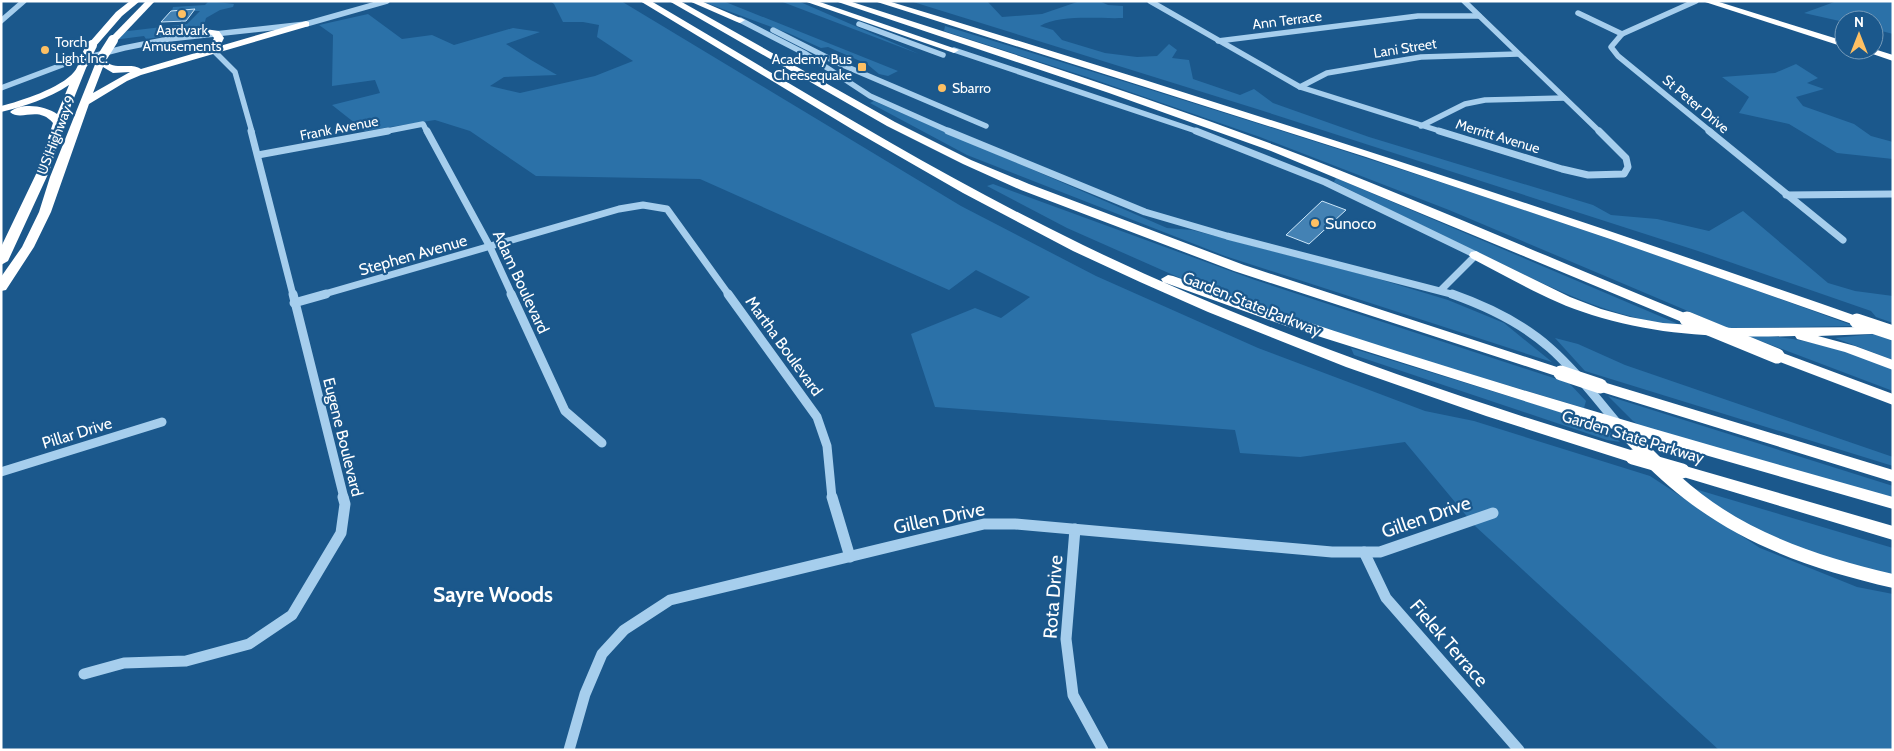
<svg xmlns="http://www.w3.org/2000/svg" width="1894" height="751" font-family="Cabin,sans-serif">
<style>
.green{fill:#2b71a8}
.building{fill:#4482b4;stroke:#cce6f9}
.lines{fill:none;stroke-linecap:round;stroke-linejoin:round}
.minor-far3{stroke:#a6ceed;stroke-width:5.5}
.minor-far2{stroke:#a6ceed;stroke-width:7}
.minor-far1{stroke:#a6ceed;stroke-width:9}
.minor{stroke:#a6ceed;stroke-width:11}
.highway{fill:#fff;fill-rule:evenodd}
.highway-bridge-far1{stroke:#fff;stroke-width:10}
.highway-bridge{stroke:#fff;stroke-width:15}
.poi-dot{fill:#fec063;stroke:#1b588c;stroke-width:2}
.labels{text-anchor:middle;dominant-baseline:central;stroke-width:4.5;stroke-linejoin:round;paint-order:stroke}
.far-street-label{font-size:14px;fill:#fff;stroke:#1b588c}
.far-poi-label{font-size:14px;fill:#fff;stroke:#1b588c;text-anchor:start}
.poi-label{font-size:16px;fill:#fff;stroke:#1b588c;text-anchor:start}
.street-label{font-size:16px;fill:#fff;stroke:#1b588c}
.near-street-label{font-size:19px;fill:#fff;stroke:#1b588c}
.near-neighbourhood-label{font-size:21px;font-weight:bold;fill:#fff;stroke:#1b588c}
</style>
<rect width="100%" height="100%" fill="#1b588c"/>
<g class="green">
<polygon points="209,1 234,4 233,7 220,10 206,18 204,25 193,32 146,39 144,36 113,40 120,32 187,24 200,11 193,11 194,9 172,11 173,7 205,5"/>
<polygon points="550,1 621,1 961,206 1096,276 1258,348 1425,411 1474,421 1650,476 1760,548 1857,587 1893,594 1893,750 1719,750 1475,526 1405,442 1300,457 1240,453 1235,430 935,407 911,334 975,308 1001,318 1030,297 976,270 949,290 700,179 536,176 470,131 435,120 365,131 332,105 380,93 375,80 332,86 333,35 319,25 368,14 402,39 432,35 454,45 513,28 540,32 506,44 531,60 557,75 504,77 490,86 520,93 595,76 633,61 597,37 599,25 583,22 563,22 554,4"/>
<polygon points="701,1 723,1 898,71 888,76 879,74 867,64 828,47 821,48 788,33"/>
<polygon points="780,1 798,1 919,54"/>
<path d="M910,1H987L1002,17L1042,14L1080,1H1099L1108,5L1123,6V18C1098,19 1061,14 1040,26L1053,30L1062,40L1105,53L1137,57L1157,56L1169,44L1177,50L1172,58L1189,60L1193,79L1240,95L1254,89L1273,103L1369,137L1593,205L1611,215L1657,219L1709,231L1743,211L1828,283L1855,291L1893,296V323L1876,317L1871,311L1698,251L1257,109Z"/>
<polygon points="1837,1 1893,1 1893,34 1874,29 1874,20 1844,20 1844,22 1804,13"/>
<path d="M945,26C1250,120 1555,215 1854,326L1728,328L1449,210L1260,137L1087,77L944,31Z"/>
<polygon points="1796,64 1818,78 1807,83 1824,89 1796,97 1803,106 1854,124 1871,136 1893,142 1893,159 1837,153 1789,124 1739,113 1749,97 1722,77 1775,73"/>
<polygon points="874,101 1167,228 1192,230 1372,277 1448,300 1504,323 1552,362 1225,256 967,155 870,103"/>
<path d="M1336,178L1683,326C1613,319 1556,290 1494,260C1440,235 1387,208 1334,182Z"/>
<polygon points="993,184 1255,280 1569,383 1586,401 1584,408 1269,314 1180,278 1067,228 987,186"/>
<polygon points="1874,334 1893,341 1893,360 1835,338"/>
<path d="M1745,335C1797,335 1845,350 1893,368V391Z"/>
<polygon points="1555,338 1578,344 1625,365 1893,457 1893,466 1585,371"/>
<polygon points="1351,348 1603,425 1620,442 1607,440 1354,355"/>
<polygon points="1608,396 1893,486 1893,498 1646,430 1633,421"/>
<polygon points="1685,486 1893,548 1893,576 1849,567 1763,535"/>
</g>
<g class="building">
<polygon points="195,9 186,21 161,22 171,11"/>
<polygon points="1322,201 1346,210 1309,244 1286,235"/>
</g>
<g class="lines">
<g class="minor-far3">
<polyline points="1150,1 1300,87 1443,132"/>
<polyline points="1464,1 1600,132"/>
<polyline points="1696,1 1622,34 1611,47 1618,56 1711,132"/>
<polyline points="1578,13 1622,34"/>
<polyline points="740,20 806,54 870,96 951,132"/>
<polyline points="1,21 24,1"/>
<polyline points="859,24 943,55"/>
<polyline points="773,30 838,63 986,126"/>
<polyline points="1218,41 1418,16 1479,16"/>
<polyline points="213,50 235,72 252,132"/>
<polyline points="954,50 1199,132"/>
<polyline points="1300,87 1327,73 1421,57 1518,54"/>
<polyline points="1,88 70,62 124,48 169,39 306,24 387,1"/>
<polyline points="1421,126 1465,104 1485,100 1564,98"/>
<polyline points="382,132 423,124 427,132"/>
</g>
<g class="minor-far2">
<polyline points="251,131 293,295"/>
<polyline points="427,131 490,247 512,295"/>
<polyline points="948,131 1145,212 1227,236 1455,295"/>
<polyline points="1196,131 1325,182 1476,255 1441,290"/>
<polyline points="1439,131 1562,169 1588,175 1624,174 1628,167 1626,158 1599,131"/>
<polyline points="1709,131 1843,240"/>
<polyline points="258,155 388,131"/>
<polyline points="1786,195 1893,194"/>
<polyline points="321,295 619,209 643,205 667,209 729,295"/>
</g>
<g class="minor-far1">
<polyline points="293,294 344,498"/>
<polyline points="511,294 565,411 602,443"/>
<polyline points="728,294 817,417 827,446 832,498"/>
<path d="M1452,294C1486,306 1522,323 1550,348C1575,370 1595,397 1617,423"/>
<polyline points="294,303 326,294"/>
<polyline points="1,472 162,422"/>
</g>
<g class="minor">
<polyline points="832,497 850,557"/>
<polyline points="1075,529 1066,639 1073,695 1103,750"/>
<polyline points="1364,552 1386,598 1519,750"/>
<polyline points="84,674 124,663 186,661 249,644 292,615 341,533 345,504 343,497"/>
<polyline points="569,750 585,694 602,654 624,630 670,600 984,524 1015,524 1332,552 1380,552 1493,513"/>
</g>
<g class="highway">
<polygon points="130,1 140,1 122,16 95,47 89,47 89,43 116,12"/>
<polygon points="146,1 155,1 116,42 110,42 110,38"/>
<path d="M640,1H651C793,85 934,173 1083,245C1260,331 1446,394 1634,451L1613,429L1289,327L1163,282L1161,279L1168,275L1173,276C1410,360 1651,429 1893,497V509L1639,436L1674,471L1676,467L1682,465L1893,526V540L1680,476C1740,531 1816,556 1893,574V588C1793,565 1713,534 1640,459L1633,463L1486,416L1346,367L1208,312L1140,282L1073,251L963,193L855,131Z"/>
<polygon points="669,1 680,1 895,122 971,160 1029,184 1244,265 1566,370 1568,373 1566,376 1556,376 1234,271 1021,190 963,164 887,126"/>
<polygon points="689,1 701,1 745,20 740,23 737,22"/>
<polygon points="804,1 817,1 959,50 954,53 951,52"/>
<path d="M835,1H849C993,47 1136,93 1277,146C1417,199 1554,260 1692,316L1694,319L1692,322H1682L1271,151L1109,93Z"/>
<path d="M874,1H888C1215,100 1540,205 1862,318L1864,321L1862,324H1852L1610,239L1366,157Z"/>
<polygon points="1702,1 1716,1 1844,41 1844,47"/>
<path d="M306,21L309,22V26L141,75L127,81L89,104L51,212L34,247L6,290L1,291V277L22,247L39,212L50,177L98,57H104C110,73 130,61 141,69L209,49L214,38L212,35L205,33V29L219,31L224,38L220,46ZM103,67L113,73L130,72L93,93Z"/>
<polygon points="1874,49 1893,55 1893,61 1861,50"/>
<path d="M83,60L88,63L64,123L49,172L8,261L1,265V247L37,172L53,123C38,105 21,122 10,112C21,102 46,106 57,114L69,85C48,99 25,106 1,112V106C21,101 61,88 74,72C77,69 78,64 80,61Z"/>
<path d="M1476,251L1570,297L1601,309L1630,317L1663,323L1732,328L1876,327L1878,330L1876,333L1871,334L1818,336L1855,346L1893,360V370L1845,352L1797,339L1795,336C1726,338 1658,336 1592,315C1549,302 1510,278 1471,258L1469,255L1471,252Z"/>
<polygon points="1777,351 1893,394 1893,405 1772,359 1770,356 1772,353"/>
<polygon points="1600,381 1893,470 1893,482 1595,390 1592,386 1595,382"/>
</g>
<g class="highway-bridge-far1">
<polyline points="101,59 113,40"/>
<polyline points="83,63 92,45"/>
</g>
<g class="highway-bridge">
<polyline points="1687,319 1777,356"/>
<polyline points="1857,321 1893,333"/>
<polyline points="1561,373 1600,386"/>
<polyline points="1633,457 1682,471"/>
</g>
</g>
<g class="poi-dot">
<circle cx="182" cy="14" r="5"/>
<circle cx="45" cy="50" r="5"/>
<rect x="857" y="62" width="10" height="10" rx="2.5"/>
<circle cx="942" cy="88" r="5"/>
<circle cx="1315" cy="223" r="5"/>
</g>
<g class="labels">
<g class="far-street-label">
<text transform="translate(1287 20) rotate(-7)">Ann Terrace</text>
<text transform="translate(1405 48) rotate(-9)">Lani Street</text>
<text transform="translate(1696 104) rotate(40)">St Peter Drive</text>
<text transform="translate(339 128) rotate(-11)">Frank Avenue</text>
<text transform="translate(56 135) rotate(-69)">US Highway 9</text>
<text transform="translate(1498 136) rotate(17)">Merritt Avenue</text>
</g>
<g class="far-poi-label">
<text x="182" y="30" text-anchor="middle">Aardvark<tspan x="182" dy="16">Amusements</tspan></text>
<text x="55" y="42">Torch<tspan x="55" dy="16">Light Inc.</tspan></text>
<text x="852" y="59" text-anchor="end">Academy Bus<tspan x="852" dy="16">Cheesequake</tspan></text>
<text x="952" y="88">Sbarro</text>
</g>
<g class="poi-label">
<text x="1325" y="223">Sunoco</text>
</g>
<g class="street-label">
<text transform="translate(413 255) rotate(-16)">Stephen Avenue</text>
<text transform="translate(521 282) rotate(65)">Adam Boulevard</text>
<text transform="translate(1252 304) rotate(22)">Garden State Parkway</text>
<text transform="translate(784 346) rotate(54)">Martha Boulevard</text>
<text transform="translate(77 433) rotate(-17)">Pillar Drive</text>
<text transform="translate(343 437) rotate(76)">Eugene Boulevard</text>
<text transform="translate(1633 437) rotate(17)">Garden State Parkway</text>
</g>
<g class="near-street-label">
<text transform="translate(1426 517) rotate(-19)">Gillen Drive</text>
<text transform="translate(939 518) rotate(-12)">Gillen Drive</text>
<text transform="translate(1053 597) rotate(-86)">Rota Drive</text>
<text transform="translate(1449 643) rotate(49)">Fielek Terrace</text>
</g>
<g class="near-neighbourhood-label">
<text x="493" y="594">Sayre Woods</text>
</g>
</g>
<rect width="1894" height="751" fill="none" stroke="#ffffff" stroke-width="5"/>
<g transform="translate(1859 35)"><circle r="24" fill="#1b588c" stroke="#769bba"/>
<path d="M0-4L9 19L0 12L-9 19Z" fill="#fec063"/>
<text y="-8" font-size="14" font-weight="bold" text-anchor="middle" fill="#ffffff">N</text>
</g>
</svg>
